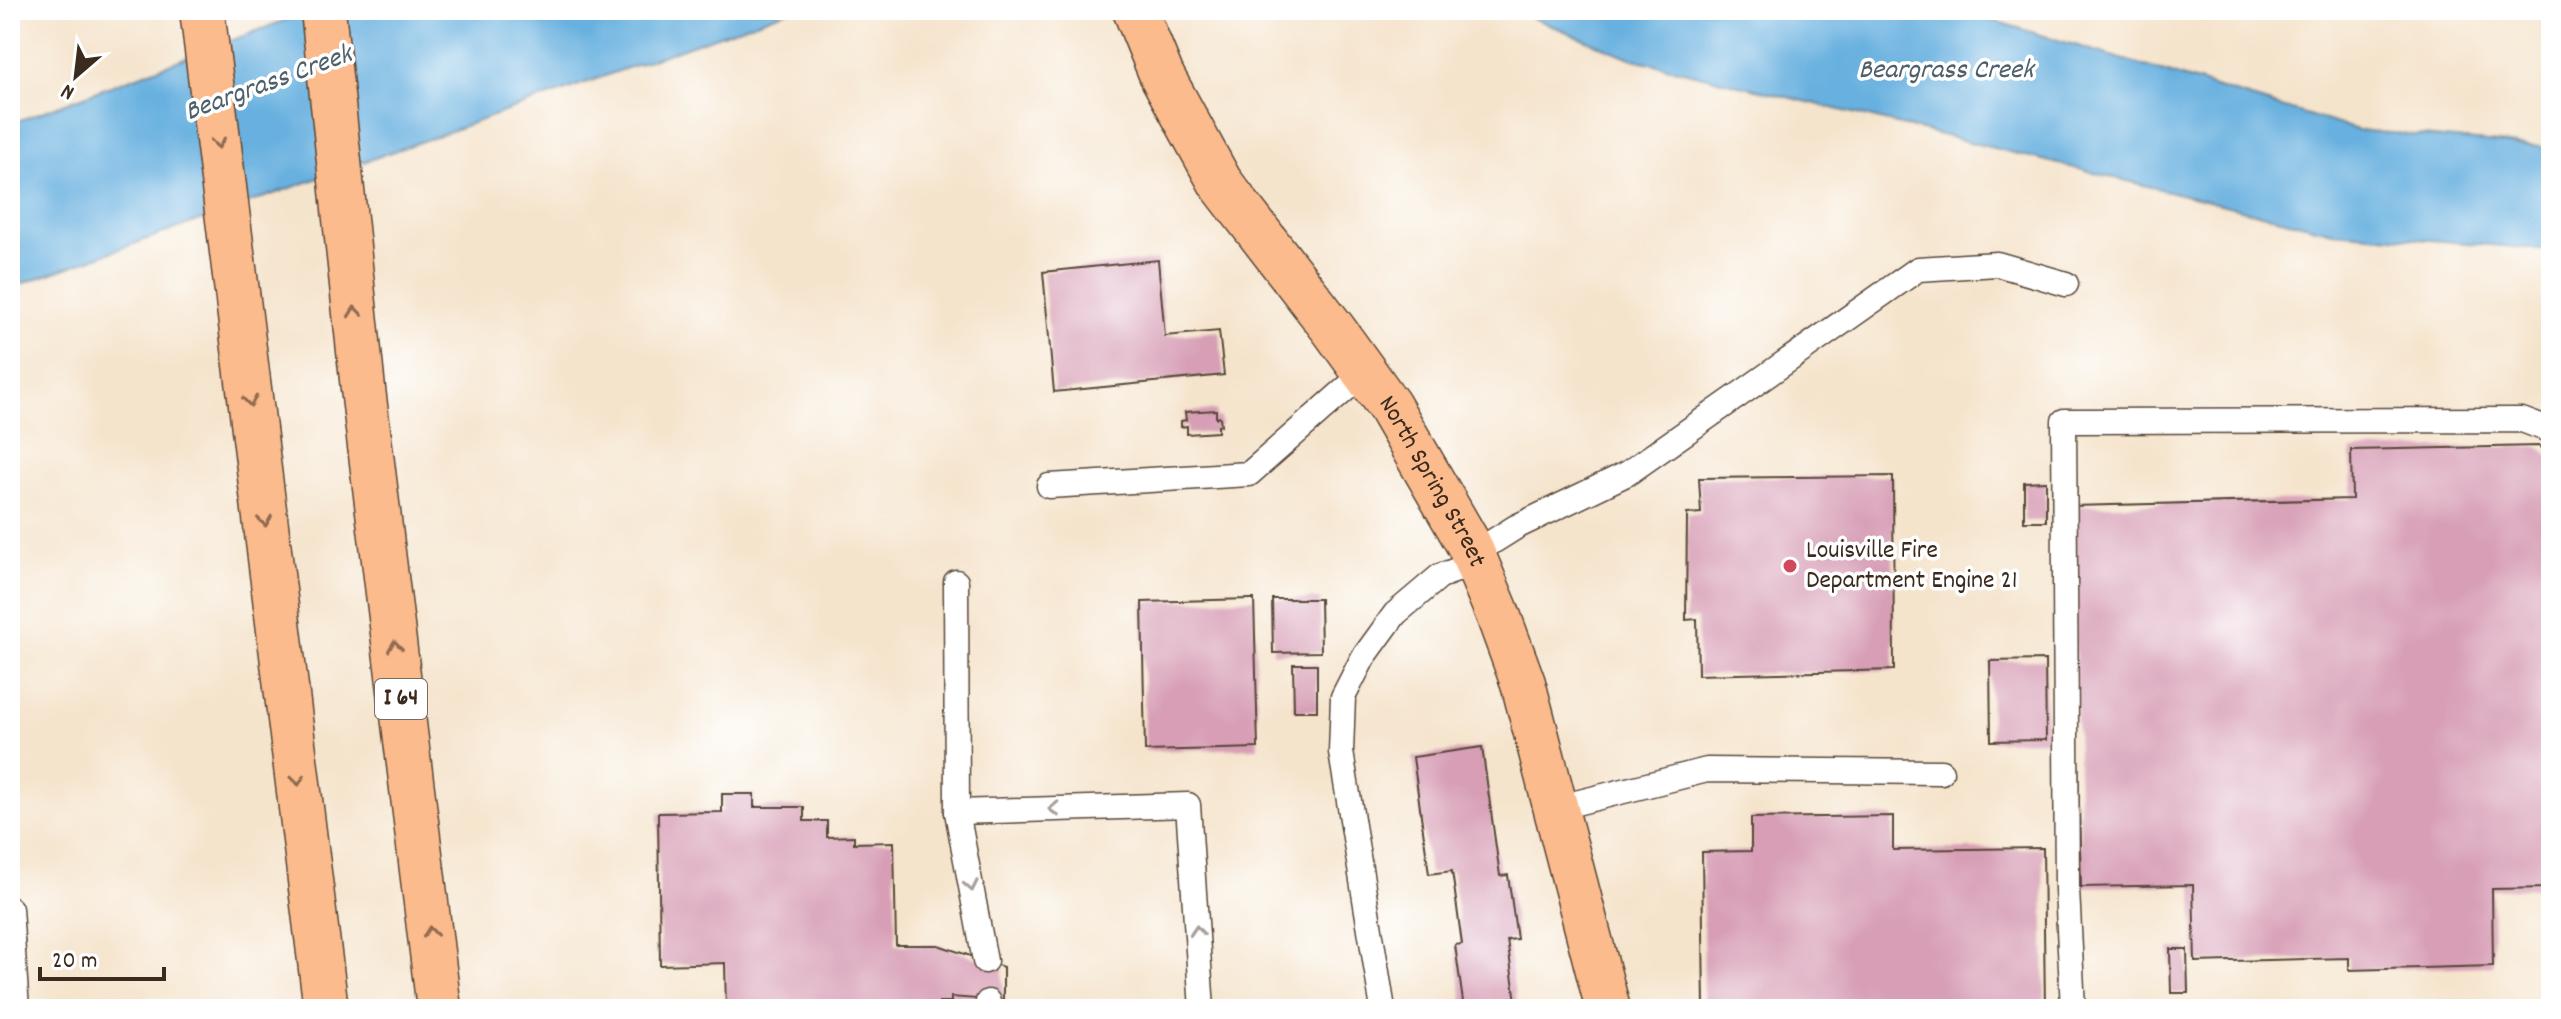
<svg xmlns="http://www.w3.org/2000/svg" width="2561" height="1019" font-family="Dekko,sans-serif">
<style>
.water{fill:#67b0df;stroke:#516d7e;stroke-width:2}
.building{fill:#d79eb5}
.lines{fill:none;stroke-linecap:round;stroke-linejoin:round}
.lane-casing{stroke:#574638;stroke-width:27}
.primary-casing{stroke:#574638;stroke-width:47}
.highway-casing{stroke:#574638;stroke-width:47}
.lane{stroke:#fff;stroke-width:24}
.primary{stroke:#fbbb8c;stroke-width:44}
.highway{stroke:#fbbb8c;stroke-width:44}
.oneway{stroke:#916b50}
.oneway2{stroke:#a79f9a}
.poi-dot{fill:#d1495b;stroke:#fff;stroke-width:3}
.labels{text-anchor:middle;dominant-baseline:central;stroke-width:7;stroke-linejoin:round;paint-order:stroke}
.shield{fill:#fff;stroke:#766a62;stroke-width:2}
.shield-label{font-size:24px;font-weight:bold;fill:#3b2a1e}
.street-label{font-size:26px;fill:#3b2a1e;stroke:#fff}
.poi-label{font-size:26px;fill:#3b2a1e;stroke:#fff;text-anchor:start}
.water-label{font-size:28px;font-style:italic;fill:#4d606b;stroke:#fff}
</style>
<rect width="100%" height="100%" fill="#fff"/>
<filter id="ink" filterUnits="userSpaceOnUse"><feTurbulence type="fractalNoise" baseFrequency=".0125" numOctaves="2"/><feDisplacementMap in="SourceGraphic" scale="16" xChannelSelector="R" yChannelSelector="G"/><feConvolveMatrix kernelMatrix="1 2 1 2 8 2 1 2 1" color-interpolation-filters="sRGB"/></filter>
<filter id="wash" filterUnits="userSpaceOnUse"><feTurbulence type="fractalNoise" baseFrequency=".006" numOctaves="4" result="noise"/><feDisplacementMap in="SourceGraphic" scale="32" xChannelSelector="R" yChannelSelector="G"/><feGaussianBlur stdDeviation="1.8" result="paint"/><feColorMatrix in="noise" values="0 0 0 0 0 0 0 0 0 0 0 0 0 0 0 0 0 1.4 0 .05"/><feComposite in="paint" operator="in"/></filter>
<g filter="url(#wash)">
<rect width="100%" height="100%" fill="#f5e4cc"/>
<g class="water">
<polygon points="312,10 790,10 10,288 10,124"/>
<polygon points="1514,10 1958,10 2358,130 2551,148 2551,250 2333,232 1630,58"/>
</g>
<g id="blocks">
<g class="building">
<polygon points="1158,260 1165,336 1219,331 1224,375 1054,392 1043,272"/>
<polygon points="1216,410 1216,418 1220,417 1221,425 1218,426 1218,432 1187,434 1187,426 1181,427 1181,421 1186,420 1185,412"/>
<polygon points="2539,446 2551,457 2551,888 2492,889 2493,966 2349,970 2349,958 2195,962 2193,885 2081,887 2072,506 2352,499 2351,450"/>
<polygon points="1893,476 1894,670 1698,675 1697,619 1686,620 1687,514 1701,513 1699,478"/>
<polygon points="2046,481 2046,521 2024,521 2024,482"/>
<polygon points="1250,599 1254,599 1258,748 1145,751 1142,602"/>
<polygon points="1272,599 1320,599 1321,652 1273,653"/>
<polygon points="2045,660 2046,740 1991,741 1990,661"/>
<polygon points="1293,664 1317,664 1317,711 1294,711"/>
<polygon points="1482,747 1500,876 1508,875 1517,939 1507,940 1517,1008 1510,1009 1464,1009 1455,945 1462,944 1452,871 1429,874 1413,757"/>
<polygon points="722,794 754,794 754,807 804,807 804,821 827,821 827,837 854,836 854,843 894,842 896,945 938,945 1003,967 1003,1001 951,997 951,1002 939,1002 940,1009 726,1009 725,963 660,965 658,813 722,812"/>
<polygon points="1893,816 1893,850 2043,848 2045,1009 1704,1009 1702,852 1751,851 1751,818"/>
<polygon points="2170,949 2187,949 2188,993 2171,993"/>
<polygon points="93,1004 93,1009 50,1009 50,1007"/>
</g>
</g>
</g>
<g filter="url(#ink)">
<use href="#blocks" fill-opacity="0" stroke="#574638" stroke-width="2"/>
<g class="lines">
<g class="lane-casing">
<g id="lane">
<polyline points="1049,486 1249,474 1365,372"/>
<polyline points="1473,554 1516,527 1628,473 1918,269 1997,264 2066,284"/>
<polyline points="956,582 957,812 985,961"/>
<polyline points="1556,808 1707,770 1941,772"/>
<polyline points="957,812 1188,805 1202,1009"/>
<polyline points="10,909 17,1009"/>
<polyline points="988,1002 988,1009"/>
<polyline points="1383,1009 1341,752 1343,697 1363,658 1395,614 1440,576 1476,563"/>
<polyline points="2073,1009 2067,889 2064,421 2522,420 2551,431"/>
</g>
</g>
<g class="primary-casing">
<g id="primary">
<path id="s1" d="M1135,10L1162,76L1220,182L1334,330L1389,406L1469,545L1497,612L1523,683L1608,1009"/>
</g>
</g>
<g class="highway-casing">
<g id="highway">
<polyline points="202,10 326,1009"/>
<polyline points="323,10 363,389 439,1009"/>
</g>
</g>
<use href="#lane" class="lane"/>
<use href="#primary" class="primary"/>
<use href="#highway" class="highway"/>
</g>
<defs><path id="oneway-chevron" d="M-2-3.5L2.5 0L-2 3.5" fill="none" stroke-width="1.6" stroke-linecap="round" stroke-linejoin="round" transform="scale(2)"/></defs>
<g class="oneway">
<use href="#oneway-chevron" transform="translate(218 143) rotate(83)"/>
<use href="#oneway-chevron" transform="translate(355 312) rotate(-96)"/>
<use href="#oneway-chevron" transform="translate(250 401) rotate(83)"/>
<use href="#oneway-chevron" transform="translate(265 521) rotate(83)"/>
<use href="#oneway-chevron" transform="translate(395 646) rotate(-97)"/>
<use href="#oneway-chevron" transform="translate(298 780) rotate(83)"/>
<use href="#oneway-chevron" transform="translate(430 932) rotate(-97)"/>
</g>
<g class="oneway2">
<use href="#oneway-chevron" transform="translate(1054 809) rotate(178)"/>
<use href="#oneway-chevron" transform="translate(971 886) rotate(79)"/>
<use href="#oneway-chevron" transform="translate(1197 931) rotate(-94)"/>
</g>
</g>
<circle class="poi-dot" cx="1790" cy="566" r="8"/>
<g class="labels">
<rect class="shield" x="375" y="679" width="52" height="40" rx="6"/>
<g class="shield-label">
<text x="401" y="699">I 64</text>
</g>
<g class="street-label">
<text stroke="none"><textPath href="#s1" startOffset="560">North Spring Street</textPath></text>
</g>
<g class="poi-label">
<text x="1806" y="551">Louisville Fire<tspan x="1806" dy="30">Department Engine 21</tspan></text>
</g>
<g class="water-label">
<text x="1946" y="72">Beargrass Creek</text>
<text transform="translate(269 85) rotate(-20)">Beargrass Creek</text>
</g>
</g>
<rect width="2561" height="1019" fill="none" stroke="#fff" stroke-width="40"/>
<g transform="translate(76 76) rotate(208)" stroke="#ffffff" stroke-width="6" paint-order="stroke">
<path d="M0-6L14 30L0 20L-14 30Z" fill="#3b2a1e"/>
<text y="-12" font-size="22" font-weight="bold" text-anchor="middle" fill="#3b2a1e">N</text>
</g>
<path d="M40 967v12h124v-12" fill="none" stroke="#3b2a1e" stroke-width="4"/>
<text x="52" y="967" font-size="24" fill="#3b2a1e" stroke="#ffffff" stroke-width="6" paint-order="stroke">20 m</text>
</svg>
